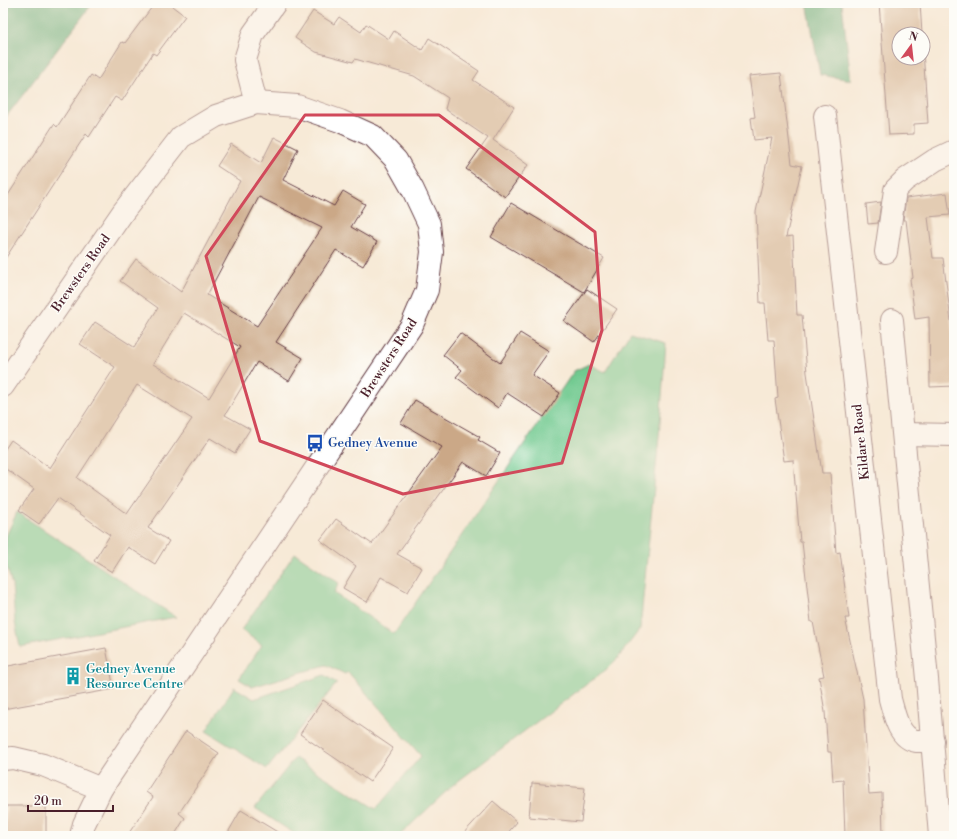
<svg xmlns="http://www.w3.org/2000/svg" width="957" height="839" font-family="'Libre Bodoni',serif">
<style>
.green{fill:#6fc98f;stroke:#5c745d}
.forest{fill:#5bad7a;stroke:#526652}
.building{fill:#cba887;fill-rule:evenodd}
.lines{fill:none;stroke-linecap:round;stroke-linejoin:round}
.minor-casing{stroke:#643d45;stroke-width:24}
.minor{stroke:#fff;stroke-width:22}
.marked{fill:none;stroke:#d1495b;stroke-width:3;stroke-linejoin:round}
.labels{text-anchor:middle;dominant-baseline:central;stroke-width:3;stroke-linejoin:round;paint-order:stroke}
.street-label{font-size:13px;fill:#4a1f2b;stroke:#fdfcf7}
.transit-label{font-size:13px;fill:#164399;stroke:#fdfcf7;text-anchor:start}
.culture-label{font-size:13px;fill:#0d838f;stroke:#fdfcf7;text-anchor:start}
</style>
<rect width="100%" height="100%" fill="#fdfcf7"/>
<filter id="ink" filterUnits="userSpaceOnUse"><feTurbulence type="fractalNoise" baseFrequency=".025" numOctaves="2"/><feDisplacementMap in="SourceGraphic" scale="8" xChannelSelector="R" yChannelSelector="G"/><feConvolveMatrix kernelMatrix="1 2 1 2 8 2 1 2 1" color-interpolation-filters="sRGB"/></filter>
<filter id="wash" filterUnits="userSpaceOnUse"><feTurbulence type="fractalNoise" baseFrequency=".012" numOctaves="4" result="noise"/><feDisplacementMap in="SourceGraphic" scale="16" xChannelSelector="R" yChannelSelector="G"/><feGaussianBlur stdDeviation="0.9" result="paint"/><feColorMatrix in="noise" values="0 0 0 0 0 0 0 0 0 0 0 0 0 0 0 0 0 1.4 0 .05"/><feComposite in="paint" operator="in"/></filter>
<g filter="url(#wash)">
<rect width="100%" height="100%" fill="#f7ead7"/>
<g class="green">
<polygon points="630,332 666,343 659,437 640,629 618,658 607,669 453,785 399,836 298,836 255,808 295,758 376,809 421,756 348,672 345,674 326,665 252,687 239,679 262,645 241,630 295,553 339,583 334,593 394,634 574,371 589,364 605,372"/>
<polygon points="17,512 176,617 20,647 15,622 12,585 5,561 6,536"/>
<polygon points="324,675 337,683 267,769 206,731 234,687 254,699"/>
</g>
<g class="forest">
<polygon points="3,3 93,3 3,121"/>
<polygon points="807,3 842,3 851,80 820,75"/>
</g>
<g id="blocks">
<g class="building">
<polygon points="155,3 168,3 185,16 156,55 153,53 122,101 115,97 89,137 86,134 3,262 3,203 54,124 57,127 91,75 98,80 122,42 125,43"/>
<polygon points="879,3 920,3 922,34 899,34 899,58 923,58 923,51 928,123 914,124 914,134 889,135"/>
<polygon points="313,11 334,24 339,17 361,32 366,24 389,39 394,31 422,50 429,38 479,71 473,80 514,107 493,140 528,165 505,197 466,169 488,138 445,109 448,98 414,76 355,59 353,62 316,52 295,38"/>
<polygon points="781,73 792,164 802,166 786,237 793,236 797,315 802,315 807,373 822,473 830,473 836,553 840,552 849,618 845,618 863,699 869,794 882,793 883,836 845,836 843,780 833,781 831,752 828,752 825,712 819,677 824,676 813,622 811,622 802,542 800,542 793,460 784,461 775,399 778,398 774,340 768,340 765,303 760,303 756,212 772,138 754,140 751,118 755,117 749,76"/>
<path d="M274,137L298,149L283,180L334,206L343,191L365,204L351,227L377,242L363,266L336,250L276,342L303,358L289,381L257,362L225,415L250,429L235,453L210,438L148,528L169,541L155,564L128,547L112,572L94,561L110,535L58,498L39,524L19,510L34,489L3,467V452L11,440L50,468L115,367L80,344L95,322L134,347L158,308L120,281L136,259L181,292L240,181L217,166L231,144L261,163ZM259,197L322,228L257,326L207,295ZM184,313L240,347L209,398L153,364ZM137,385L192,419L127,514L77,478Z"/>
<polygon points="947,193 950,215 928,217 933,258 943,258 954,345 954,386 930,387 929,317 915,319 910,279 913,278 906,220 903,220 906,198"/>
<polygon points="881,202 878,223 868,224 866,204"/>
<polygon points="511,203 604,258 584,292 491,237"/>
<polygon points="587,289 617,309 594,342 564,321"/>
<polygon points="460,333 500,363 520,333 549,351 532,375 560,393 544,417 507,393 498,408 456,377 462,370 443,355"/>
<polygon points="415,400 480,437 478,440 500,453 486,476 463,462 397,554 422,568 408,592 381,577 367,602 343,588 356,566 320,540 336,519 372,544 442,447 401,423"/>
<polygon points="106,648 114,689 3,709 3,667"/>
<polygon points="323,700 393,748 370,782 300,734"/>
<polygon points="186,731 219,753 179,813 185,818 174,836 127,836 153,797 146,792"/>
<polygon points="532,783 585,788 581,822 529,817"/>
<polygon points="493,801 517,822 505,836 461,836"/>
<polygon points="6,806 46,806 46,836 5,836"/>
<polygon points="241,810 284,836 226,836"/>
</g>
</g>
</g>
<g filter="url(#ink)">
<use href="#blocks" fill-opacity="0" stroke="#643d45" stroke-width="1"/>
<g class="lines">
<g class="minor-casing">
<g id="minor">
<polyline points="256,103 245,60 253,34 275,3"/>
<path d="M825,116L890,699C894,713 898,738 916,741C921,741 927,741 933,741"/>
<polyline points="886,252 895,190 905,180 935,160 954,151"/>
<polyline points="892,320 927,679 940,836"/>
<polyline points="3,386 123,212 181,137 216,116 256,103 297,106 340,121 373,136 396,160 413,190 429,224 432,252 427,290 412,325 101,789 84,824 81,836"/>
<polyline points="904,434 954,435"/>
<polyline points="3,759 13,758 43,765 101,789"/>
</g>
</g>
<use href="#minor" class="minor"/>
</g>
</g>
<path d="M0 0H957V839H0ZM305,115H439L595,232L602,330L562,463L403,494L260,441L206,256Z" fill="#f7ead7" fill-opacity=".55" fill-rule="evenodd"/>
<path class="marked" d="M305,115H439L595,232L602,330L562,463L403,494L260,441L206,256Z"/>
<defs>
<g id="bus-bare" transform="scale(1.38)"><path d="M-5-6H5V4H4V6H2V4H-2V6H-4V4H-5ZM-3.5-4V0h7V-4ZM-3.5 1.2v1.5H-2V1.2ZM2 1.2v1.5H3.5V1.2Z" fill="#1a4fb4" stroke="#fdfcf7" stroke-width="2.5" paint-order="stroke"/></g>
<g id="building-bare" transform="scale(1.38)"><path d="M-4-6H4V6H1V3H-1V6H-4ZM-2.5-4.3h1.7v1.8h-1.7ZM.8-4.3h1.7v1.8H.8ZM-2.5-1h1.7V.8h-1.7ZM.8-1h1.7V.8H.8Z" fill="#0f9aa8" stroke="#fdfcf7" stroke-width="2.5" paint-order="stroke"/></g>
</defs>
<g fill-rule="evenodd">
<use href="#bus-bare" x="315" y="443"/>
<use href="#building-bare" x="73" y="676"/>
</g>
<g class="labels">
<g class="street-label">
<text transform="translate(81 273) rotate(-55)">Brewsters Road</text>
<text transform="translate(389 358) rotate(-57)">Brewsters Road</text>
<text transform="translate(861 442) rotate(-96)">Kildare Road</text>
</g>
<g class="transit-label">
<text x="328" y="443">Gedney Avenue</text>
</g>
<g class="culture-label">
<text x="86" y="669">Gedney Avenue<tspan x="86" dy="15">Resource Centre</tspan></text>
</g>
</g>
<rect width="957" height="839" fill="none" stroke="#fdfcf7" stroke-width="16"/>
<g transform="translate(911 46) rotate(15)"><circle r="19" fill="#fdfcf7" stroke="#b5a4a5"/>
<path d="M0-3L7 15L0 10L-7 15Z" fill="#d1495b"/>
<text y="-6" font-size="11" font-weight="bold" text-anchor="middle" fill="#4a1f2b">N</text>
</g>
<path d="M28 805v6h85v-6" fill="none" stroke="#4a1f2b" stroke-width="2"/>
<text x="34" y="805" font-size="12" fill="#4a1f2b" stroke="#fdfcf7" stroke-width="3" paint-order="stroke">20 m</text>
</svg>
